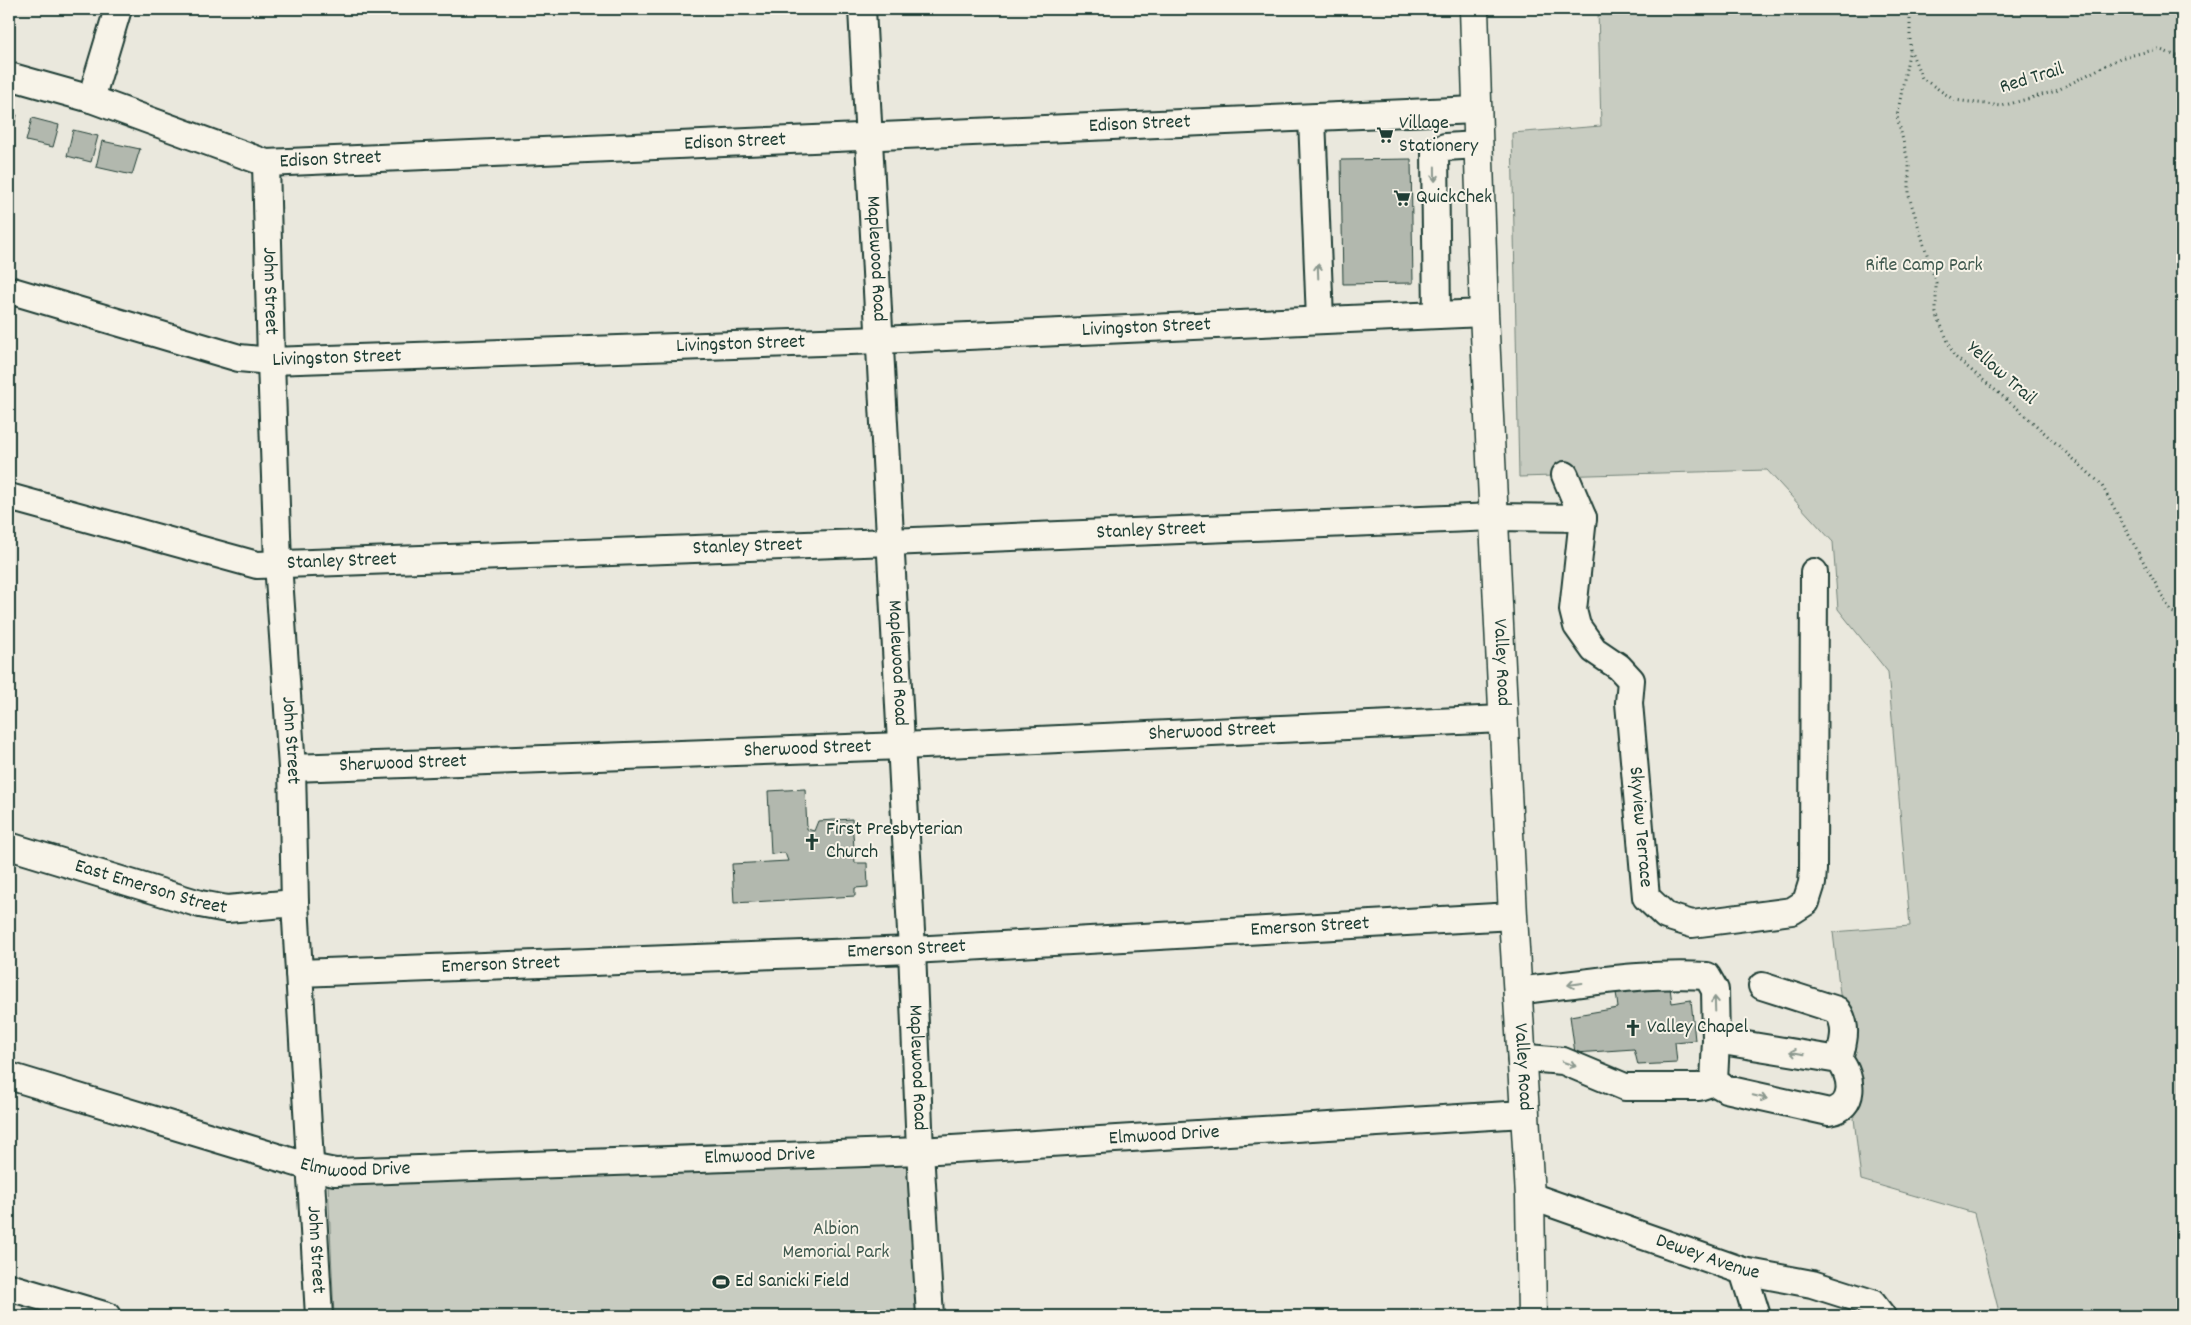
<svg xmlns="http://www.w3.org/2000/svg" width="2191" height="1325" font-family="Dekko,sans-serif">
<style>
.green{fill:#c8ccc1;stroke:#74847a}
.building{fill:#b2b8ae;stroke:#1f3d34}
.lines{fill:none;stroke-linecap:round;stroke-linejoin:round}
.minor-casing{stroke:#1f3d34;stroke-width:30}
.major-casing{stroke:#1f3d34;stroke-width:31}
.path{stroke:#1f3d34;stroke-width:3;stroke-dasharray:1 4;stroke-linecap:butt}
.minor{stroke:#f7f3e8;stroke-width:26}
.major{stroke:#f7f3e8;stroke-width:28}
.oneway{stroke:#8b988e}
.labels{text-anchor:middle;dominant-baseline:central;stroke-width:4;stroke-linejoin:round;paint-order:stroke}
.street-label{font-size:20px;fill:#1f3d34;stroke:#f7f3e8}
.poi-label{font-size:20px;fill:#1f3d34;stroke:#f7f3e8;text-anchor:start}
.park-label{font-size:20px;fill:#415a50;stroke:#f7f3e8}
</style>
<rect width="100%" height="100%" fill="#eae8dd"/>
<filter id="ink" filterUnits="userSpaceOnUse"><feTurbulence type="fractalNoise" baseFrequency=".02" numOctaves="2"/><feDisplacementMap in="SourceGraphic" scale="10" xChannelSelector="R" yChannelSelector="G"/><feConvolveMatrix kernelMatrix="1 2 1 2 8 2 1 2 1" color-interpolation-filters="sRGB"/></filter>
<g filter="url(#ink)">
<g class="green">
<polygon points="1598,9 2182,9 2182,1316 2000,1316 1974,1213 1861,1180 1833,932 1910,926 1888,672 1838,609 1833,542 1767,470 1519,477 1512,133 1601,126"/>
<polygon points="911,1165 917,1316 334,1316 328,1182"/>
</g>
<g class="building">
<polygon points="9,113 17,115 12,134 9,133"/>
<polygon points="32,118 59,125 53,147 26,141"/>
<polygon points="73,130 98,136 91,162 67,156"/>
<polygon points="102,141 140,149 132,175 96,167"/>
<polygon points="1411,159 1413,283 1343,284 1341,160"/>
<polygon points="805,789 807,829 814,831 818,821 852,819 855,863 867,863 868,887 855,888 855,896 734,903 732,864 788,861 785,853 771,854 768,791"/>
<polygon points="1670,988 1672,1003 1691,1000 1695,1040 1675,1042 1677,1063 1638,1065 1634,1049 1575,1053 1570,1016 1618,1008 1616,992"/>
</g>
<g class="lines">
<g class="minor-casing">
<g id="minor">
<path id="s1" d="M862,9L912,950L920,1151L930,1316"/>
<path id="s2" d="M9,76L91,99L266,163L1476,110"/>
<polyline points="91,99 118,9"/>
<polyline points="1312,118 1320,320"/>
<path id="s3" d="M266,163L271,361L278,563L292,768L295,903L319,1316"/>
<path id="s4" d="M9,290L239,358L271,361L879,340L1484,313"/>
<polyline points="1437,315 1435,152 1445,147 1478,145"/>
<path id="s5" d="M9,497L257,565L890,542L1494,517L1583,518L1565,475"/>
<path id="s6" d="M1583,518L1573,610L1577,626L1594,650L1619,667L1631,680L1629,703L1646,897L1666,916L1692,924L1792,911L1806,902L1812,883L1813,870L1814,572"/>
<path id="s7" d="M292,768L902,746L1503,719"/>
<path id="s8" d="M9,846L200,904L227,909L295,903"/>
<path id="s9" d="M299,973L912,950L1513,916"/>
<path d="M1762,986L1837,1010C1849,1027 1843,1042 1839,1060"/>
<path d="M1517,991C1580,984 1643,972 1707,976L1715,990L1716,1040L1714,1082L1699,1087H1625L1563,1061L1528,1058L1521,1059"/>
<path id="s10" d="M9,1076L310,1167L335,1172L920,1151L1524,1114"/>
<path d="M1714,1082L1726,1089L1829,1112C1856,1108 1853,1077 1839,1060L1716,1040"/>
<path id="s11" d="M1530,1196L1743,1271L1812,1284L1872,1303L1882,1316"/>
<polyline points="1743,1271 1757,1316"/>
<polyline points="9,1287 107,1316"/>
</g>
</g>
<g class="major-casing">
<g id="major">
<path id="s12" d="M1474,9L1484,313L1513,916L1530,1196L1532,1316"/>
</g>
</g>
<g class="path">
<polyline points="1910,9 1910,48 1897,116 1909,165 1909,196 1936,283 1936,313 1954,356 2018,409 2101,484 2171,612 2182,615"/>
<polyline points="1910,49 1922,78 1954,100 2002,106 2056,91 2120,58 2158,49 2182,58"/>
</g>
<use href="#minor" class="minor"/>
<use href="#major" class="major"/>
</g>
<defs><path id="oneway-shaft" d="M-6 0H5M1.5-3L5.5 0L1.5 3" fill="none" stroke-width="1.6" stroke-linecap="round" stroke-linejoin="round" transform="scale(1.25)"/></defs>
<g class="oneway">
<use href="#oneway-shaft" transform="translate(1435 174) rotate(89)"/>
<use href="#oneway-shaft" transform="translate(1318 271) rotate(-92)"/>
<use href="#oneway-shaft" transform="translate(1575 984) rotate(172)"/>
<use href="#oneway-shaft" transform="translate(1715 1004) rotate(-92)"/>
<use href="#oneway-shaft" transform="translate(1797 1053) rotate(-170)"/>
<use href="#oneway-shaft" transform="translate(1569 1064) rotate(19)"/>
<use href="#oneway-shaft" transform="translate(1760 1097) rotate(13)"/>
</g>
</g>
<defs>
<g id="supermarket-bare" transform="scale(1.35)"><path d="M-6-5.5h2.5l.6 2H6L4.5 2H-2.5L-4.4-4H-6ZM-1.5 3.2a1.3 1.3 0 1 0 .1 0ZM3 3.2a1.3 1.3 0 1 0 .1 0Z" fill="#1f3d34" stroke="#f7f3e8" stroke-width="2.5" paint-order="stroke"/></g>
<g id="church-bare" transform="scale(1.35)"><path d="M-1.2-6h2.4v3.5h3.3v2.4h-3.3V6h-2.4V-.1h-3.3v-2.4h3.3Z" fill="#1f3d34" stroke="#f7f3e8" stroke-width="2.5" paint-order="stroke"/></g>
<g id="stadium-bare" transform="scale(1.35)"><path d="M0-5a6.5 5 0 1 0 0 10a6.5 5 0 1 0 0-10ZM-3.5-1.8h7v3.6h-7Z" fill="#1f3d34" stroke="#f7f3e8" stroke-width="2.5" paint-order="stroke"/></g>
</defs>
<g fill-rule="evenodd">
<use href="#supermarket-bare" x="1385" y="135"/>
<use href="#supermarket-bare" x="1402" y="198"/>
<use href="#church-bare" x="812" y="842"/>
<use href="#church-bare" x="1633" y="1028"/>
<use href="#stadium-bare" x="721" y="1282"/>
</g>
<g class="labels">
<g class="street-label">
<text transform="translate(2032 79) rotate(-17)">Red Trail</text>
<text stroke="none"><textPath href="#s2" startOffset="1146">Edison Street</textPath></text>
<text stroke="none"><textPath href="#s2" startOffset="741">Edison Street</textPath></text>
<text stroke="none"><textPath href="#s2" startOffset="336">Edison Street</textPath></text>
<text stroke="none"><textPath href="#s1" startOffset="250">Maplewood Road</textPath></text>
<text stroke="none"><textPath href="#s3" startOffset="128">John Street</textPath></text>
<text stroke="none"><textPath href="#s4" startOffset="1148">Livingston Street</textPath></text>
<text stroke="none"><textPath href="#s4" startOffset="742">Livingston Street</textPath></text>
<text stroke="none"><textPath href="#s4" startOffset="338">Livingston Street</textPath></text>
<text transform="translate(2001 374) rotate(41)">Yellow Trail</text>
<text stroke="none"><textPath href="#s5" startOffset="1152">Stanley Street</textPath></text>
<text stroke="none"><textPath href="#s5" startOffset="748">Stanley Street</textPath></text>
<text stroke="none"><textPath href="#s5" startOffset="342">Stanley Street</textPath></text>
<text stroke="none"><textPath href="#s1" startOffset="655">Maplewood Road</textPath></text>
<text stroke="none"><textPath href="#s12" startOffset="654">Valley Road</textPath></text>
<text stroke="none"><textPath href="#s7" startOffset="921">Sherwood Street</textPath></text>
<text stroke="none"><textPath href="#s3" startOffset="578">John Street</textPath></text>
<text stroke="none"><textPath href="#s7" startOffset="516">Sherwood Street</textPath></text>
<text stroke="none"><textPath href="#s7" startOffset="111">Sherwood Street</textPath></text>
<text stroke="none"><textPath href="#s6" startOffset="334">Skyview Terrace</textPath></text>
<text stroke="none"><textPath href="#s8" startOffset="148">East Emerson Street</textPath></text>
<text stroke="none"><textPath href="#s9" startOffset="1012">Emerson Street</textPath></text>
<text stroke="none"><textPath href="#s9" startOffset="608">Emerson Street</textPath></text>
<text stroke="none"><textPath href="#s9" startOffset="202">Emerson Street</textPath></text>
<text stroke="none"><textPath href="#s1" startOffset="1060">Maplewood Road</textPath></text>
<text stroke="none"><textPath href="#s12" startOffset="1059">Valley Road</textPath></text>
<text stroke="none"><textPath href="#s10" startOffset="1170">Elmwood Drive</textPath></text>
<text stroke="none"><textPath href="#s10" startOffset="765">Elmwood Drive</textPath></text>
<text stroke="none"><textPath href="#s10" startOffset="360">Elmwood Drive</textPath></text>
<text stroke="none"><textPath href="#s3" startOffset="1088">John Street</textPath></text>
<text stroke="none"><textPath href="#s11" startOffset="188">Dewey Avenue</textPath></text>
</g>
<g class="poi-label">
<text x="1399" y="124">Village<tspan x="1399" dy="23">Stationery</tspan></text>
<text x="1416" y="198">QuickChek</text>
<text x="826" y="830">First Presbyterian<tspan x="826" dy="23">Church</tspan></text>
<text x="1647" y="1028">Valley Chapel</text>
<text x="735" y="1282">Ed Sanicki Field</text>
</g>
<g class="park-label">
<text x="1924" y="266">Rifle Camp Park</text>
<text x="836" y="1230">Albion<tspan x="836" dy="23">Memorial Park</tspan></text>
</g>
</g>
<rect width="2191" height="1325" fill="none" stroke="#f7f3e8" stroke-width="30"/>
<rect x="15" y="15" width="2161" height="1295" fill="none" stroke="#1f3d34" stroke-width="2" filter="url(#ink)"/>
</svg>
